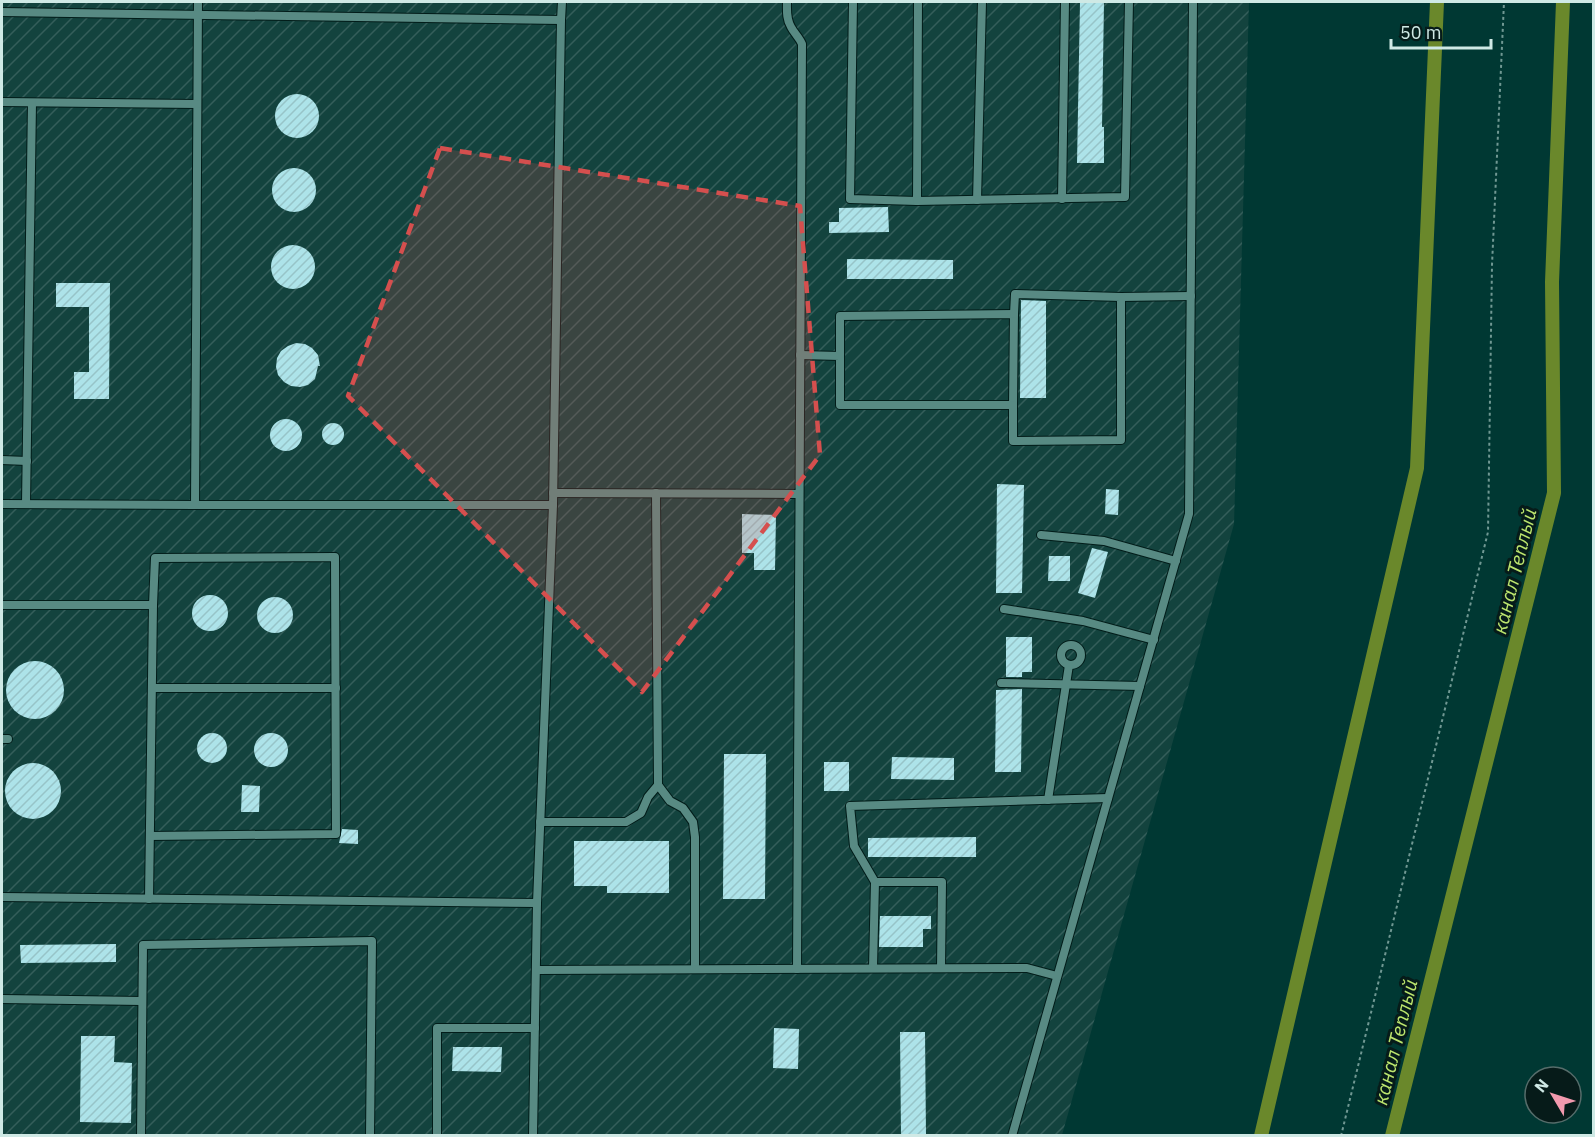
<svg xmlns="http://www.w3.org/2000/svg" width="1595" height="1137" font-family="'IBM Plex Sans',sans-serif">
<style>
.industrial{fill:url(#industrial-furrows)}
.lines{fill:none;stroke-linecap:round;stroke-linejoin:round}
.canal{stroke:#6a882b;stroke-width:14}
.building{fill:url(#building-hatch)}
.lane-casing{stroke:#021c19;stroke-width:10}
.path{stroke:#709893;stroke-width:2;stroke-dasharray:3 3;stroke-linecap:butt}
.lane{stroke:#588a83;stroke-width:8}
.marked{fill:#d54f4e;fill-opacity:0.2;stroke:#d54f4e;stroke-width:4.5;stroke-dasharray:12 8;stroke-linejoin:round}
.labels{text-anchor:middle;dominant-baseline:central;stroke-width:6;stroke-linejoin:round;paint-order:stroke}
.water-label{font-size:20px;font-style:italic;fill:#bce56e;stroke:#061b19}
</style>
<defs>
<pattern id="industrial-furrows" width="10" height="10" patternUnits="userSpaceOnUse" patternTransform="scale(1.5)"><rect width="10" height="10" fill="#13433e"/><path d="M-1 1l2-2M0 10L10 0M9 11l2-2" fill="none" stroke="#345e5a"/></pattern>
<pattern id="building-hatch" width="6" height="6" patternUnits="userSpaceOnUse" patternTransform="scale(1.5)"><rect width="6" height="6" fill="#ade3e9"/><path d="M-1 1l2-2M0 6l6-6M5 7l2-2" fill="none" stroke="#97c4c8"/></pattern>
</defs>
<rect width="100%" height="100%" fill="#003833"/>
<polygon class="industrial" points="2,2 1249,2 1234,524 1062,1135 2,1136"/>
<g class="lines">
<g class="canal">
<polyline points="1261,1136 1417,468 1437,2"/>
<polyline points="1392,1136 1554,493 1552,282 1563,2"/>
</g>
</g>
<g class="building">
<polygon points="1080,2 1104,2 1102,127 1104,127 1104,163 1077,163"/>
<circle cx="297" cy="116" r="22"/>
<circle cx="294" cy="190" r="22"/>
<polygon points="888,207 889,232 829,233 829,222 839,222 839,208"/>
<circle cx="293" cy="267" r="22"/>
<polygon points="847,259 953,260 953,279 847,279"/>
<polygon points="56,283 110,283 109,399 74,399 74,372 89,372 89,307 56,307"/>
<polygon points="1021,300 1046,301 1046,398 1020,398"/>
<polygon points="296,343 305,344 312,348 318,355 320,366 318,366 315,379 308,385 300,387 291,386 284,382 278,375 276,367 277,358 281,351 288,346"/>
<circle cx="286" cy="435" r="16"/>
<circle cx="333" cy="434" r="11"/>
<polygon points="997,484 1024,485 1022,593 996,593"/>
<polygon points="1106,489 1119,490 1118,515 1105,514"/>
<polygon points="742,514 776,515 775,570 754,570 754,553 742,553"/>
<polygon points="1092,548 1108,552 1095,598 1078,593"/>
<polygon points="1049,556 1070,556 1070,581 1048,581"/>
<circle cx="210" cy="613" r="18"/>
<circle cx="275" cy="615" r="18"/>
<polygon points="1006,637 1032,637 1032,672 1022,672 1022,677 1006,677"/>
<circle cx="35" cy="690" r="29"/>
<polygon points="1022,689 1021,772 995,772 996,690"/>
<circle cx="212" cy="748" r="15"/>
<circle cx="271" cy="750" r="17"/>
<polygon points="724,754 766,754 765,899 723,899"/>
<polygon points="892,757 954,758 954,780 891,779"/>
<rect x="824" y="762" width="25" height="29"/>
<circle cx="33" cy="791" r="28"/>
<polygon points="242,785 260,786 259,812 241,812"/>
<polygon points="342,829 358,830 358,844 339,843"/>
<polygon points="976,837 976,857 868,857 868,838"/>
<polygon points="574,841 669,841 669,893 607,893 607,886 574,886"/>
<polygon points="880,916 931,916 931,929 923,929 923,947 879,947"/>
<polygon points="116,944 116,962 21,963 20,945"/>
<polygon points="774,1028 799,1029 798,1069 773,1068"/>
<polygon points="900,1032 925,1032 926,1136 901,1136"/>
<polygon points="81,1036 115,1036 114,1062 132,1063 131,1123 80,1122"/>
<polygon points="453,1047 502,1047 501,1072 452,1071"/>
</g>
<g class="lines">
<g class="lane-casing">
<g id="lane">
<polyline points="198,2 195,505 553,505 561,20"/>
<path d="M787,2C787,10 786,19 791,27C794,33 799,37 802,44L797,969"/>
<polyline points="853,2 850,199 917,201 918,2"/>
<polyline points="2,12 561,20 562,2"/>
<polyline points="2,102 197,104"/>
<polyline points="1062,199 1065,2"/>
<polyline points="977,200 982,2"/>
<polyline points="917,201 1125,197 1129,2"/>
<polyline points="1121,297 1191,296"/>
<polyline points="800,355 840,356 840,316 1014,314 1013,405 840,405 840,356"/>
<polyline points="1013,405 1013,441 1121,440 1121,297 1015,294 1014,314"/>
<polyline points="2,460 27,461"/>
<polyline points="553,493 799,494"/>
<polyline points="656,493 658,785 670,801 683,808 693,822 695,837 695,969"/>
<polyline points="2,504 195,505"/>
<polyline points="26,504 32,103"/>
<polyline points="1041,535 1104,541 1176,561"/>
<polyline points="2,605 153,605 149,899"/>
<polyline points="1004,609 1083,621 1154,640"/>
<circle cx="1071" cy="655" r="10"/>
<polyline points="1001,683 1140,686"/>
<polyline points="152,688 336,688"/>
<polyline points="2,739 8,739"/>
<polyline points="1048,800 1069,665"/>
<polyline points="540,822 626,822 641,813 648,797 658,785"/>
<polyline points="150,836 336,834 335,557 155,558 153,605"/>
<polyline points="875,882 942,882 941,968"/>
<polyline points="2,897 537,903 553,505"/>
<polyline points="873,968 875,882 854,846 850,806 1108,798"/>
<polyline points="536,970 1027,968 1057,976"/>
<polyline points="2,999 142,1001"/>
<polyline points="141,1136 143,945 372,941 370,1136"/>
<polyline points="437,1136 437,1028 535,1028"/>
<polyline points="533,1136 537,903"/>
<polyline points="1012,1136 1189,514 1193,2"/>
</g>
</g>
<polyline class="path" points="1341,1136 1488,532 1492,265 1504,2"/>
<use href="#lane" class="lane"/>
</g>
<path class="marked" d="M440,148L800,206L820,455L642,692L348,396Z"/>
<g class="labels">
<g class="water-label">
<text transform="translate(1514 571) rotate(-76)">канал Теплый</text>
<text transform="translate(1395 1042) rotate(-76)">канал Теплый</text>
</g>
</g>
<rect width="1595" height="1137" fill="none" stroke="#cfe9e5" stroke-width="6"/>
<g transform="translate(1553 1095) rotate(309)"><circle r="28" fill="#061b19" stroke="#566d6b" stroke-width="1.5"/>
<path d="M0-4.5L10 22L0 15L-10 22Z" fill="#f29aae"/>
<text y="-9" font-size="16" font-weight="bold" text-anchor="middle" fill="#cfe9e5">N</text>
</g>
<path d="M1391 39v9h100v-9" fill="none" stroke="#cfe9e5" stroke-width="3"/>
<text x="1400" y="39" font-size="18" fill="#cfe9e5" stroke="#061b19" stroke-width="4.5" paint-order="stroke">50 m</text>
</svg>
